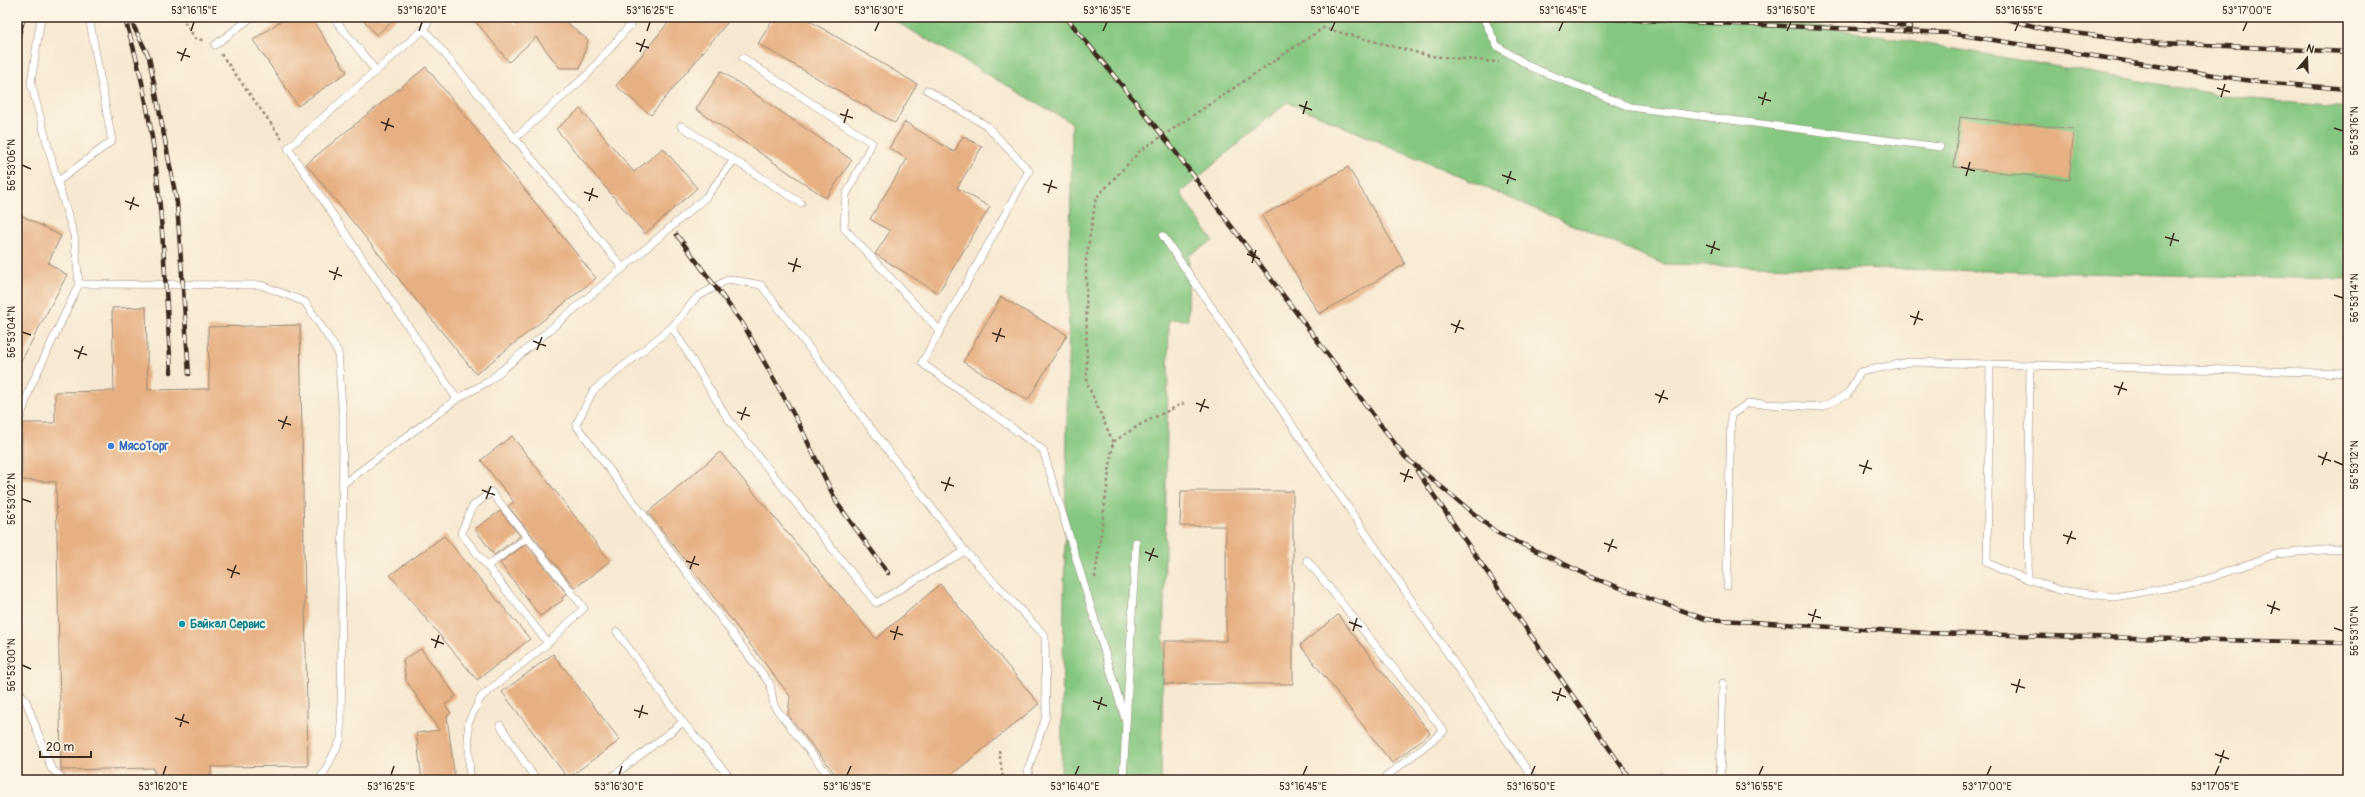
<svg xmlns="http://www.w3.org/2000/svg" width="2365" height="797" font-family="Pangolin,sans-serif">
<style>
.green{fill:#85c780;stroke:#60784f}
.building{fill:#e7b083}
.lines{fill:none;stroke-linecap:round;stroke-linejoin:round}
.service-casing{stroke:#998a78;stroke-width:8}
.path{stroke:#998a78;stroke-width:2.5;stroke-dasharray:3 3;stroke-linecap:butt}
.service{stroke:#fff;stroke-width:7}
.rail-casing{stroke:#3b2a1e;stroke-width:4.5}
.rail{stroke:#fcf5e5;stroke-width:3;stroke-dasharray:9;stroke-linecap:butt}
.ticks{fill:none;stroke:#3b2a1e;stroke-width:1.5}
.shop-dot{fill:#3f7fe0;stroke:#fcf5e5;stroke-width:1.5}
.culture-dot{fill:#0f9aa8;stroke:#fcf5e5;stroke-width:1.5}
.labels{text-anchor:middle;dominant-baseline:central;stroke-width:4;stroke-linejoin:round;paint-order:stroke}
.shop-label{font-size:12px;font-weight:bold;fill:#366cbe;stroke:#fcf5e5;text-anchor:start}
.culture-label{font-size:12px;font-weight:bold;fill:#0d838f;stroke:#fcf5e5;text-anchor:start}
.neatline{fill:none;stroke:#3b2a1e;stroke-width:1.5}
.ticks-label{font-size:10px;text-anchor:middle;fill:#3b2a1e}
</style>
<rect width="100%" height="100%" fill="#fcf5e5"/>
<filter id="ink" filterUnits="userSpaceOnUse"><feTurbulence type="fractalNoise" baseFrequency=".025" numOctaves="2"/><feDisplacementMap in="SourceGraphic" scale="8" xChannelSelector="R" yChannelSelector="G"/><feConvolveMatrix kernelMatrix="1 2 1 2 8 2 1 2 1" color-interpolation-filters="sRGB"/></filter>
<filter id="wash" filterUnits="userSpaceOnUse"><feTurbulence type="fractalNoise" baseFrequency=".012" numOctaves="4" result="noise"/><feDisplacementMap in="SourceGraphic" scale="16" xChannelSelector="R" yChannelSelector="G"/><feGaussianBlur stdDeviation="0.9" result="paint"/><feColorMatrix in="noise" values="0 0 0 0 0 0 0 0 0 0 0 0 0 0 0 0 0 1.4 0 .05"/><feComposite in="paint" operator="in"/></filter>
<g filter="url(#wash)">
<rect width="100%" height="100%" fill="#f7e9d1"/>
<polygon class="green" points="888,17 1769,17 2233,97 2348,108 2348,279 1663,264 1287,102 1180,193 1213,241 1189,255 1188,320 1169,319 1161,780 1061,780 1072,123"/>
<g id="blocks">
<g class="building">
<polygon points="287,17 310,17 347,72 298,106 253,40"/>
<polygon points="361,17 398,17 376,35"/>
<polygon points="472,17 510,17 516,25 525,17 560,17 588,40 580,68 560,68 536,37 509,62"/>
<polygon points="673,17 732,17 651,115 616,86"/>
<polygon points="774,17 803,17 917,84 895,123 758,44"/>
<polygon points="426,67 596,278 476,374 306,164"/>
<polygon points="721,71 852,160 826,198 696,109"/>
<polygon points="580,109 634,172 663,148 697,188 645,234 556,129"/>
<polygon points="1960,117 2074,129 2069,180 1954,167"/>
<polygon points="905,122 954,152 963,136 982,147 957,188 990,207 938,293 875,254 890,231 870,219 907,159 889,148"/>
<polygon points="1348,167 1405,264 1319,314 1262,216"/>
<polygon points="17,213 61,236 48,263 67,275 17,369"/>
<polygon points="1001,297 1067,335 1028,400 963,362"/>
<polygon points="146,307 148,390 209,389 208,327 300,325 308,766 211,767 211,780 154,780 154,768 61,770 56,482 22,480 22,429 24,423 55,423 55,392 114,391 112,308"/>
<polygon points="512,436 610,561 575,588 508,506 514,502 481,460"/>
<polygon points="720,452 876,639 940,584 1039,704 945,780 840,780 788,715 790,696 648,512"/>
<polygon points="1181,491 1293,491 1293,684 1164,684 1164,641 1226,641 1226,526 1180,526"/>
<polygon points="500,511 520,536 494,555 475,529"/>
<polygon points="444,536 530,639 477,680 390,575"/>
<polygon points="526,544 567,594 562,598 563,600 540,616 500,563"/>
<polygon points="1338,615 1430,733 1392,763 1300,645"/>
<polygon points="421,649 456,696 445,705 451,713 447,716 455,780 422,780 416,733 439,730 406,680 403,660"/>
<polygon points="553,654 620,740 568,778 502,692"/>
</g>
</g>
</g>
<g filter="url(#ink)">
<use href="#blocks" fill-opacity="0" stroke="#998a78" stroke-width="1"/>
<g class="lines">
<g class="service-casing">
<g id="service">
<polyline points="333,17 376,71"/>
<polyline points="1483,17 1497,46 1531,67 1630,107 1940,147"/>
<polyline points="424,29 431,17"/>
<polyline points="215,45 252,17"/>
<polyline points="743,58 872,143 846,195 844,228 940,331"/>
<polyline points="927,90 987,126 1029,171 922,363 1043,450 1126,722"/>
<polyline points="681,126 801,203"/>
<polyline points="514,139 587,75 637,17"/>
<polyline points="57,182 112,141 89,17"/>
<polyline points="1163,236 1534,780"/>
<polyline points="623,268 706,197 734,160"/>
<polyline points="79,284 261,285 305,302 338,352 343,419 341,739 324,773 318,780"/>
<polyline points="672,327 593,391 576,425 770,684 774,706 832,780"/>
<polyline points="1990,364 1987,562 2002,570 2059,590 2114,597 2196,583 2276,554 2348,548"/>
<polyline points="17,428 30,388 79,284 74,235 59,187 31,83 41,17"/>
<polyline points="343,484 457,399 489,381 623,268 424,29 288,148 457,399"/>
<polyline points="965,551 876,603 726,416 672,327 697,297 729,279 761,285 965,551 1045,636 1046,716 1028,770 1030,780"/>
<polyline points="1307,560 1444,731 1382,780"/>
<polyline points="487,566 528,537"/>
<polyline points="2028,579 2030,366"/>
<polyline points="1727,586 1731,415 1748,403 1822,407 1848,394 1860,372 1909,362 2348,373"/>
<polyline points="617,632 683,722 732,780"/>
<polyline points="17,689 26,701 51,768 64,780"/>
<polyline points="500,725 536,780"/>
<polyline points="1661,776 1664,780"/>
<polyline points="470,780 468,723 481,697 548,643 584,608 491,492 472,507 461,533 548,643"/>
<polyline points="608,780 683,722"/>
<polyline points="1123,780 1136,542"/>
<polyline points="1720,780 1723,683"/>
</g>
</g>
<g class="path">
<polyline points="181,17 195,38 205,41"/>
<polyline points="221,54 282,139"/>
<polyline points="1113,442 1087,383 1086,260 1096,198 1140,151 1323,28 1430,56 1499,62"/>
<polyline points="1095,578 1113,442 1141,424 1184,403"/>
<polyline points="999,750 1003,780"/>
</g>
<use href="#service" class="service"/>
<g class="rail-casing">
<g id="rail">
<path d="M124,17C162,128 163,256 171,372"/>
<polyline points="129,17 149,57 177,203 189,374"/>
<polyline points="1066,17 1168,142 1405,457 1496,532 1596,579 1705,619 1926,633 2348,643"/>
<polyline points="1570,17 1949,33 2258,82 2348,89"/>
<polyline points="1852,17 1911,27"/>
<polyline points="2000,17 2044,29 2142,42 2348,52"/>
<polyline points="17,41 24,17"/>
<polyline points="677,235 743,324 799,424 837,503 888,573"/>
<polyline points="1417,471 1631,780"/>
</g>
</g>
<use href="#rail" class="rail"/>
</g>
</g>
<path class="ticks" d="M191,31L194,22M419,31L422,22M647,31L650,22M875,31L879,22M1103,31L1107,22M1331,31L1335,22M1559,31L1563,22M1787,31L1791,22M2015,31L2019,22M2243,31L2247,22M636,43L649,48M177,52L190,57M640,52L645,39M181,61L186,48M2217,88L2230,92M1758,97L1771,101M2221,97L2225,84M1299,105L1312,110M1762,105L1766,92M840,114L853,118M1303,114L1307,101M381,122L394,127M844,123L848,109M2334,128L2343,131M385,131L389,118M22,165L31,169M1961,167L1975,171M1502,175L1516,180M1966,176L1970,162M1043,184L1057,188M1507,184L1511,171M584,192L598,197M1048,193L1052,180M125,201L139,206M589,201L593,188M130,210L134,197M2165,237L2179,241M1706,245L1720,250M2170,246L2174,233M1247,254L1260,259M1711,254L1715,241M788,263L801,267M1252,263L1256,250M329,271L342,276M793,272L797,258M334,280L338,267M2334,295L2343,298M1910,316L1923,320M1451,324L1464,329M1914,325L1919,311M22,332L31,335M992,333L1005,337M1455,333L1460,320M533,341L546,346M996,342L1001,328M74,350L87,355M537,350L542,337M78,359L83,346M2114,386L2127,390M1655,394L1668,399M2118,395L2123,382M1196,403L1209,408M1659,403L1664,390M737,412L750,416M1200,412L1205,399M278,420L291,425M741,420L746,407M282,429L287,416M2318,456L2331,461M2334,461L2343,465M1859,465L1872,469M2322,465L2327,452M1400,473L1413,478M1863,474L1868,460M941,482L954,486M1404,482L1409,469M482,490L495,495M945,491L950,477M22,499L31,502M486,499L491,486M2063,535L2076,539M1604,543L1617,548M2067,544L2072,531M1145,552L1158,557M1608,552L1613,539M686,561L699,565M1149,561L1154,548M227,569L240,574M690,569L695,556M231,578L236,565M2267,605L2280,610M1808,614L1821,618M2271,614L2275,601M1349,622L1362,627M1812,622L1816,609M2334,628L2343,631M890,631L903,635M1353,631L1357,618M431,639L444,644M894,640L898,626M435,648L439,635M22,665L31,669M2011,684L2025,688M1552,692L1566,697M2016,693L2020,679M1093,701L1107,706M1557,701L1561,688M634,710L648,714M1098,710L1102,697M175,718L189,723M639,718L643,705M180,727L184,714M2215,754L2229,759M2220,763L2224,750M163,775L166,766M391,775L394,766M619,775L622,766M847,775L851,766M1075,775L1079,766M1303,775L1307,766M1531,775L1535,766M1759,775L1763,766M1987,775L1991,766M2215,775L2219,766"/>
<circle class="shop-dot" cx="111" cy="446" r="4"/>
<circle class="culture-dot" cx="182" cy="624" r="4"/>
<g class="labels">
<g class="shop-label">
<text x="119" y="446">МясоТорг</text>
</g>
<g class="culture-label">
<text x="190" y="624">Байкал Сервис</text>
</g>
</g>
<rect width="2365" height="797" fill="none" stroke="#fcf5e5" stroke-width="44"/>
<g transform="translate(2307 58) rotate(19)" stroke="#fcf5e5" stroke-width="3" paint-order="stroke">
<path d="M0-3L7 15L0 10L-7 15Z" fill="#3b2a1e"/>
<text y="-6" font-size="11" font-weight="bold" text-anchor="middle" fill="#3b2a1e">N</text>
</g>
<path d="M40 751v6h51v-6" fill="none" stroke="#3b2a1e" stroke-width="2"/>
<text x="46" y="751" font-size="12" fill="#3b2a1e" stroke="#fcf5e5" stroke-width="3" paint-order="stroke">20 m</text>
<rect x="22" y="22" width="2321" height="753" class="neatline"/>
<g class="ticks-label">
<text x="194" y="14">53°16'15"E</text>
<text x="422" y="14">53°16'20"E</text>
<text x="650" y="14">53°16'25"E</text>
<text x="879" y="14">53°16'30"E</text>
<text x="1107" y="14">53°16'35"E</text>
<text x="1335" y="14">53°16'40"E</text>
<text x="1563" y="14">53°16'45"E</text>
<text x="1791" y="14">53°16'50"E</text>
<text x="2019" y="14">53°16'55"E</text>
<text x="2247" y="14">53°17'00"E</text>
<text transform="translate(2354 131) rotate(-90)" y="4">56°53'16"N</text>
<text transform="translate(11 165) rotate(-90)" y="4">56°53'06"N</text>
<text transform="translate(2354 298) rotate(-90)" y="4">56°53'14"N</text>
<text transform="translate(11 332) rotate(-90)" y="4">56°53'04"N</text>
<text transform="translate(2354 465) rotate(-90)" y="4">56°53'12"N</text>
<text transform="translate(11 499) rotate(-90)" y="4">56°53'02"N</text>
<text transform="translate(2354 631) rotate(-90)" y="4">56°53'10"N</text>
<text transform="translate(11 665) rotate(-90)" y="4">56°53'00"N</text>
<text x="163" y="790">53°16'20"E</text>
<text x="391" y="790">53°16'25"E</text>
<text x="619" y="790">53°16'30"E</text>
<text x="847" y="790">53°16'35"E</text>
<text x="1075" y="790">53°16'40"E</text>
<text x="1303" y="790">53°16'45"E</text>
<text x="1531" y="790">53°16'50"E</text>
<text x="1759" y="790">53°16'55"E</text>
<text x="1987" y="790">53°17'00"E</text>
<text x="2215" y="790">53°17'05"E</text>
</g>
</svg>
